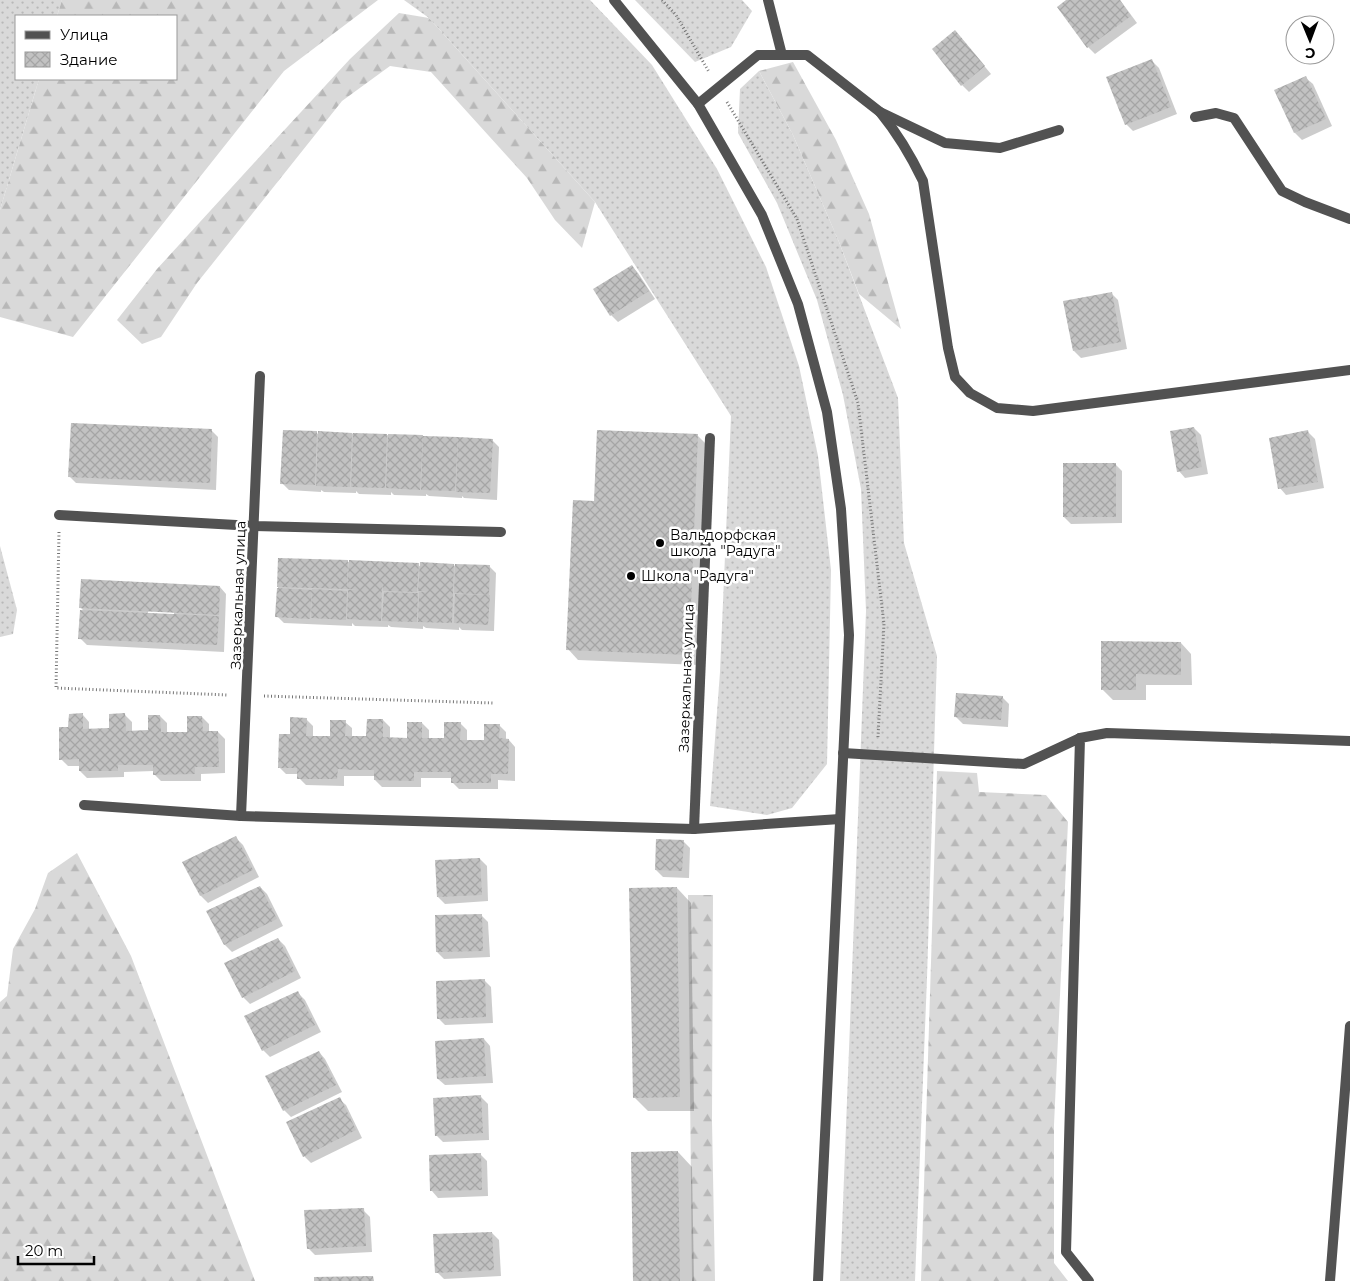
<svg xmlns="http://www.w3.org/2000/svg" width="1350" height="1281" font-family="Montserrat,sans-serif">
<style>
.grass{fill:url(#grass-dots)}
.forest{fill:url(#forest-firs)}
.shadow{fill:#0003;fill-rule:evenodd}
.building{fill:url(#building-cross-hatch)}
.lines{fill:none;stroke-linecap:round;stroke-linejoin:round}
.path{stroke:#747474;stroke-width:3;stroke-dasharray:1 2.5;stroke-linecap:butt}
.service{stroke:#525252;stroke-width:10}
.minor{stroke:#525252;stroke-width:10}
.tertiary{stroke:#525252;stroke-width:10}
.poi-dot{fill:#000;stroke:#fff;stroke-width:2}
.labels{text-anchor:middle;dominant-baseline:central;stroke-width:5;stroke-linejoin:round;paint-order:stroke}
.poi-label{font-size:14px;fill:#000;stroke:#fff;text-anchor:start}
.street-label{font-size:14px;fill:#000;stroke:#fff}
</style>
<defs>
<pattern id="grass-dots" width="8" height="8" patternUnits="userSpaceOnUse" patternTransform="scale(1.25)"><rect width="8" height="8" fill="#d9d9d9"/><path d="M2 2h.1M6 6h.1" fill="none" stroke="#b8b8b8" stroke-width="1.8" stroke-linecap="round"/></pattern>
<pattern id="forest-firs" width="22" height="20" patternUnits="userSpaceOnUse" patternTransform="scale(1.25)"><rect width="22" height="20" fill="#d9d9d9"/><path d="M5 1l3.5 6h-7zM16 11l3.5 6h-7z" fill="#b8b8b8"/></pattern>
<pattern id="building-cross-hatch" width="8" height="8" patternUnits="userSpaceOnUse" patternTransform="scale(1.25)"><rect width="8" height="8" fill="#c2c2c2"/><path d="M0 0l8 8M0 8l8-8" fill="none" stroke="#a5a5a5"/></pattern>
</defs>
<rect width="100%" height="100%" fill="#fff"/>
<g class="grass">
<polygon points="0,0 62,0 57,16 16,16 16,79 39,79 0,210"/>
<polygon points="404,0 590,0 652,65 717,169 766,267 799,366 818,456 831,570 827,764 792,808 767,815 710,806 720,672 731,416 595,202 429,18"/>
<polygon points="635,0 742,0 752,11 731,47 695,62"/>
<polygon points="759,71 793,135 839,242 898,398 904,543 937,656 927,978 915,1281 840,1281 866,611 861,489 843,395 817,300 777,203 738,133 740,89"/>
<polygon points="0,546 17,610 13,634 0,637"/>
</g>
<g class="forest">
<polygon points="62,0 378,0 284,71 73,337 0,317 0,210 39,79 176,79 176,16 57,16"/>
<polygon points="399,13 429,18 595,202 582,248 555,220 527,178 431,72 390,66 342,101 197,283 161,337 142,344 117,320 157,269 264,152 350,59"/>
<polygon points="793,62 836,140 869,214 901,329 859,294 839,242 793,135 759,71"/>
<polygon points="937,771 977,773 979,792 1046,795 1068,822 1054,1125 1054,1263 1068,1281 921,1281"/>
<polygon points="77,853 131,956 255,1281 0,1281 0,1002 7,996 13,949 35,909 48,873"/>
<polygon points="688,895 713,895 712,1121 715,1281 692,1281"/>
</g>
<g class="shadow">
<polygon points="1068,0 1120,0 1137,23 1095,54 1088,47"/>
<polygon points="955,31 991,74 969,92 962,85"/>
<polygon points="1152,61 1159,68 1177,114 1133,131 1126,124"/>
<polygon points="1306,78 1313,84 1332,126 1302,140 1295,133 1276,91"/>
<polygon points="632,266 638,273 655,299 618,322 611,315"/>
<polygon points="1111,293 1118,300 1127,349 1081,358 1074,351"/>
<polygon points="1194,428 1201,435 1208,474 1185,478 1179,471"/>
<polygon points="211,430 218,437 216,490 76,483 69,476"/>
<polygon points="316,432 319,435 319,432 492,440 499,447 497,500 464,498 462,496 462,498 429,496 426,494 426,496 394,495 391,492 391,495 359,494 356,491 356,493 324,492 321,490 321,492 289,490 282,483"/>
<polygon points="1308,432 1315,439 1324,488 1286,495 1280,488"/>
<polygon points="698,436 708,446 699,665 578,660 568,649 595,503"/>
<polygon points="1115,464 1122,471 1122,523 1071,524 1064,517"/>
<polygon points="279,559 418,565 421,567 454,565 456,568 489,566 496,573 494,631 462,630 459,627 459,630 426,628 423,626 423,629 391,627 388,625 388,627 355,626 352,623 352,626 284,623 277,616"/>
<path d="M220,587L226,594L224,652L87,645L80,638L84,611L81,608ZM148,610L174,612V615L148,614Z"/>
<polygon points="1181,643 1191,654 1192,685 1146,685 1146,700 1113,700 1102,689"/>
<polygon points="1002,697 1009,704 1008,727 963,724 956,717"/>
<polygon points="83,715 89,722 89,730 111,729 125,715 132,722 132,732 149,731 160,716 167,723 167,733 189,733 202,717 209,724 209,732 218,732 225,739 225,773 201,774 201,781 161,781 154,774 154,771 124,772 124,777 87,778 80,771 80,766 68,766 61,759 70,728"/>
<polygon points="306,719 313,726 313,737 331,737 345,722 352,728 352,737 368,737 383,720 390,727 390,738 408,739 422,723 429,730 429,739 445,739 460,723 467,730 467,741 485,741 499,725 506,732 506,740 509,740 515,747 515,781 498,780 498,789 459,789 452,782 453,778 421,778 421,787 382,787 375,780 375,776 344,776 344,786 306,785 299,778 299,774 286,774 279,767 291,736"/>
<polygon points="236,838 243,845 259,877 208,903 201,896 184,862"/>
<polygon points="683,841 690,848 689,878 663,877 656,870"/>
<polygon points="480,859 487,866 488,901 445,904 438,897"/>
<polygon points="260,887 267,894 283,926 232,952 225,945 208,911"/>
<polygon points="677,888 691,903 694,1111 648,1111 634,1097"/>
<polygon points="481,915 488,922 490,957 444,959 437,952"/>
<polygon points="278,939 285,946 301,978 250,1004 243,997"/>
<polygon points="484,980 491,987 493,1023 445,1025 438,1018"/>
<polygon points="298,993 305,1000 321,1032 270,1057 263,1050"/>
<polygon points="484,1039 490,1046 493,1083 445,1085 438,1079"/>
<polygon points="319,1052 325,1059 342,1092 291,1117 284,1110"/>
<polygon points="481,1097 488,1104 489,1140 443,1142 436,1135"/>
<polygon points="339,1099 346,1105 362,1138 311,1163 304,1156"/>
<polygon points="678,1152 692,1167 694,1281 634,1281"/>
<polygon points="480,1154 487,1161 488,1196 438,1198 432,1191"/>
<polygon points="363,1210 370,1217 372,1252 315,1255 308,1248"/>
<polygon points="492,1233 499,1240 501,1276 444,1279 437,1272"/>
</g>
<g class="building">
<polygon points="1066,0 1120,0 1131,16 1087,48 1057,7"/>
<polygon points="955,30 985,66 961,86 932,49"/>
<polygon points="1152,59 1171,107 1125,125 1106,77"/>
<polygon points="1306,76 1326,119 1294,133 1274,90"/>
<polygon points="632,265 649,291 610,316 593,289"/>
<polygon points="1112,292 1121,342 1073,351 1063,301"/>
<polygon points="71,423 212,429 210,483 68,477"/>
<polygon points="1194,427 1202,467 1177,472 1170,431"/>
<polygon points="283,430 317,431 315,485 280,484"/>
<polygon points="597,430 698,434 689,655 566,650 573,500 594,501"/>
<polygon points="1308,430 1318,482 1278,489 1269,438"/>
<polygon points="318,431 352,433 350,487 316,486"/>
<polygon points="353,433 387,434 385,488 351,487"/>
<polygon points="388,434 423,435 420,490 386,488"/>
<polygon points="423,436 458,437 455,491 421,490"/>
<polygon points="458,437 493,439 490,493 456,492"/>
<rect x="1063" y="463" width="53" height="54"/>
<polygon points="278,558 348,560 347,589 277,587"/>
<polygon points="349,560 419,563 417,592 383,591 382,584 381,621 347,619 348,590 357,590 347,589"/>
<polygon points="420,562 454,564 452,623 418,622 419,592 428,592 418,591"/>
<polygon points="455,564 490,565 489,595 454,593"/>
<polygon points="81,579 220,586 219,615 79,608"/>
<polygon points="277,588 312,590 310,619 275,617"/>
<polygon points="312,589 347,591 346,620 311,618"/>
<polygon points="384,592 418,593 417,622 382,621"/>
<polygon points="455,594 490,595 488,625 454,623"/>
<polygon points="80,610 219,616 217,645 78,639"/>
<polygon points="1101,641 1181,642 1181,675 1136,674 1136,690 1101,690"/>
<polygon points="956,693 1003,696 1001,720 954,717"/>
<polygon points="83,713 83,729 109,728 109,714 125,713 126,731 148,730 148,715 160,715 161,732 187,732 187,716 202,716 203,731 218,731 219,767 195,767 195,774 153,775 153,765 118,765 118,771 79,771 79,759 59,760 59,727 68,727 69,714"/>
<polygon points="290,717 307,718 306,736 330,736 330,720 346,720 345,736 366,736 367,719 383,719 383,737 407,738 407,722 422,722 422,738 444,738 444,722 461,722 460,740 484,740 484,724 500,724 499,738 509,739 508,774 491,774 491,783 451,783 451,772 414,772 414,781 374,780 374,770 355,770 338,769 337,779 297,779 297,768 278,768 279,734 290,734"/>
<polygon points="236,836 253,870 200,896 182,862"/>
<polygon points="656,839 684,840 682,871 655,870"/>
<polygon points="480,858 482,895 437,897 435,860"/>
<polygon points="260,886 277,919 224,945 206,911"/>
<polygon points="677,887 680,1097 633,1098 629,888"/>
<polygon points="482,914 483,951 436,952 435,915"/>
<polygon points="278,938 295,971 242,998 224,963"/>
<polygon points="485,979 486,1017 437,1019 436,981"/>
<polygon points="298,991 315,1025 262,1051 244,1016"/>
<polygon points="484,1038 486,1076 437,1079 435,1041"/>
<polygon points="319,1051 336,1085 283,1111 265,1076"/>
<polygon points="481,1095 483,1133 435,1136 433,1098"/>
<polygon points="340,1097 356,1130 303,1157 286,1122"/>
<polygon points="678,1151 680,1281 633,1281 631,1152"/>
<polygon points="481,1153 482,1190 430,1191 429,1155"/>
<polygon points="364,1208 366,1246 307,1249 304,1210"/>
<polygon points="492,1232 494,1270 435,1273 433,1234"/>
<polygon points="373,1276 374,1281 314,1281 314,1277"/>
</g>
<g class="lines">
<g class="path">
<polyline points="662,0 676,15 709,72"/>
<polyline points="727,102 797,219 858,403 884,624 878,737"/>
<polyline points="59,532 56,688 228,695"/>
<polyline points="264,696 493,703"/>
</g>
<g class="service">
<polyline points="59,515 254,526 501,532"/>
<polyline points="694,829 710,438"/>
</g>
<g class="minor">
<polyline points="768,0 782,55"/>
<polyline points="698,104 758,55 807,55 880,112 945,143 1000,148 1059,130"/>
<path d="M880,112C898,134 911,156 923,181L948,348L955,377L970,393L997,408L1033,411L1350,370"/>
<polyline points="1195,117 1216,113 1234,118 1282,191 1305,202 1350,219"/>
<polyline points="843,753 1024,764 1080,738"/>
<polyline points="84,805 241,816 694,829 840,819"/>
<polyline points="241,816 260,376"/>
<polyline points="1089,1281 1066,1252 1080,738 1107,733 1350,741"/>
<polyline points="1330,1281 1350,1026"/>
</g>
<polyline class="tertiary" points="614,0 698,104 762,215 798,304 827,412 841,509 849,635 818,1281"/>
</g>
<g class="poi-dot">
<circle cx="660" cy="543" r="5"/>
<circle cx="631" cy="576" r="5"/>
</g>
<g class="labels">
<g class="poi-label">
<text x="670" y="535">Вальдорфская<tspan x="670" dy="16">школа "Радуга"</tspan></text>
<text x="641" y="576">Школа "Радуга"</text>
</g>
<g class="street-label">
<text transform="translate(238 595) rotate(-88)">Зазеркальная улица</text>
<text transform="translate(686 678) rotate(-88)">Зазеркальная улица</text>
</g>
</g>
<rect x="15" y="15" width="162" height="65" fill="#ffffff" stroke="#999999"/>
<rect x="25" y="31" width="25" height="8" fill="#525252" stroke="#999999"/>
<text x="60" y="40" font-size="15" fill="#000000">Улица</text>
<rect x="25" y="52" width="25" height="15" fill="url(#building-cross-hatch)" stroke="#999999"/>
<text x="60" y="65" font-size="15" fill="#000000">Здание</text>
<g transform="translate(1310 40) rotate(179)"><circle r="24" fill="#ffffff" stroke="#999999"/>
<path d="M0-4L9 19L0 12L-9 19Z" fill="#000000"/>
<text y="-8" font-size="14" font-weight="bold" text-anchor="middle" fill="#000000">С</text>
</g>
<path d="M18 1256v8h76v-8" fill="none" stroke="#000000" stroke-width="2.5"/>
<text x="25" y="1256" font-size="15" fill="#000000" stroke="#ffffff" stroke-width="4" paint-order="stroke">20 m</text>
</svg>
